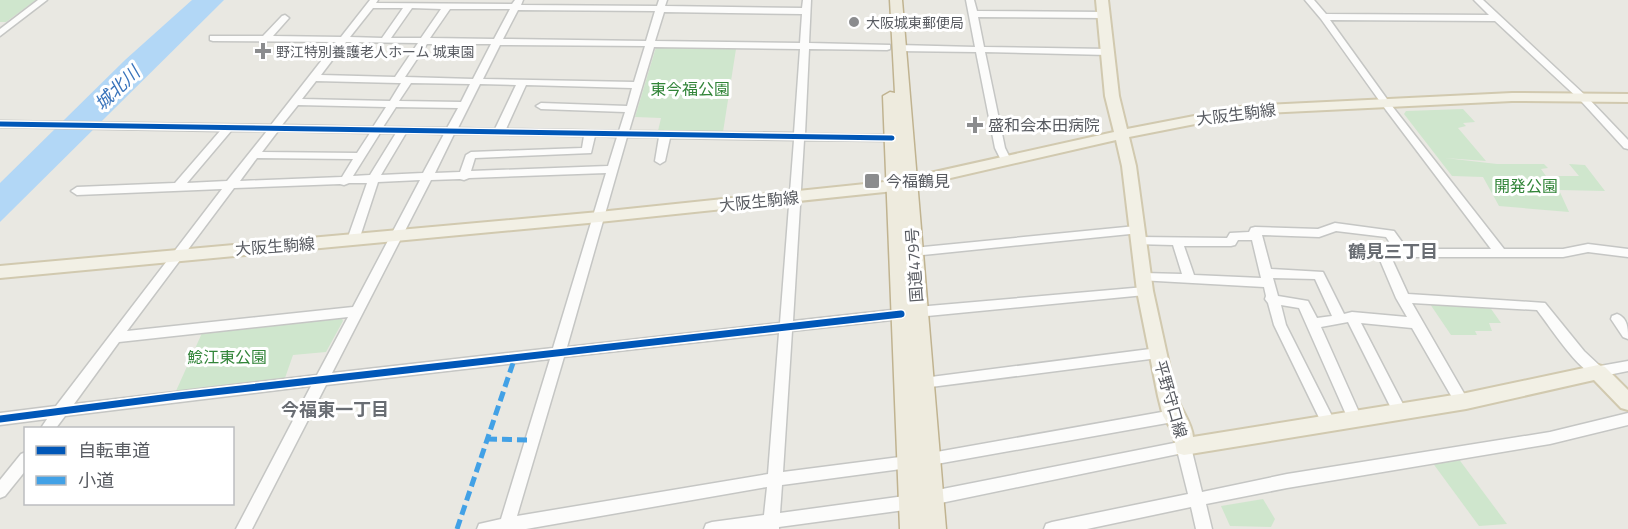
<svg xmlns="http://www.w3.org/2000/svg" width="1628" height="529" font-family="'Titillium Web','Noto Sans JP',sans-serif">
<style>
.green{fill:#cfe6cd}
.water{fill:#b2d7f6}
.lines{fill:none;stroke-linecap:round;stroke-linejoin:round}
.minor-casing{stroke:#c5c6c4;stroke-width:3}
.major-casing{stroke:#d1c9af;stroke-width:4}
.highway-casing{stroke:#c0b390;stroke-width:3}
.minor{fill:#fcfcfb;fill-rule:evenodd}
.major{fill:#f2f0e5;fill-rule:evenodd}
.highway{fill:#eeebde;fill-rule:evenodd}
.quiet{stroke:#42a1e6;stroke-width:5;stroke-dasharray:10 5;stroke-linecap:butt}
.cycleway-far1-casing{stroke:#fff;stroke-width:8}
.cycleway-casing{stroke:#fff;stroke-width:10}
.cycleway-far1{stroke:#0057b8;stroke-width:5}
.cycleway{stroke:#0057b8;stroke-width:7}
.poi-dot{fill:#8b8c8e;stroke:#fff;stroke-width:2}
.labels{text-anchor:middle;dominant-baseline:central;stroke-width:6;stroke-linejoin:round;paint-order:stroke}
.far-poi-label{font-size:14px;fill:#585b61;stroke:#fff;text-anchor:start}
.park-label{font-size:16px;fill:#328539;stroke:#fff}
.street-label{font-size:16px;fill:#585b61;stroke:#fff}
.poi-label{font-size:16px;fill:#585b61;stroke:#fff;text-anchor:start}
.water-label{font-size:18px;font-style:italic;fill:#3a74bb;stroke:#fff}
.neighbourhood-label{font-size:18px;font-weight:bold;fill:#696d73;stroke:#fff}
</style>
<rect width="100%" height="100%" fill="#e9e8e2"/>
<g class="green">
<polygon points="0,0 36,0 6,22 0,22"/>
<polygon points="656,47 736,49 723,132 658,131 661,118 635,117"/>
<polygon points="1463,109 1475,122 1463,123 1466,126 1458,128 1486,161 1445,158 1497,164 1544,164 1548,168 1541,169 1546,176 1579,176 1569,164 1585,165 1605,191 1559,190 1569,212 1499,206 1483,177 1452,176 1404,114 1406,111"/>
<polygon points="1430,304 1489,306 1501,323 1489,323 1492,331 1475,331 1477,335 1451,335"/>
<polygon points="341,316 343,321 326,352 293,355 285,378 176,391 202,333"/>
<polygon points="1458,458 1507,524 1479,526 1432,462"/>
<polygon points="1263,499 1275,519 1271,527 1230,526 1221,506"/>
</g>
<polygon class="water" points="192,0 224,0 0,222 0,183 125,60"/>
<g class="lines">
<g class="minor-casing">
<g id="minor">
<polygon points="38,0 47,0 0,36 0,29"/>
<path d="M370,0H378L376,3L512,4L515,0H523L521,5L657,6L659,0H667L665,6L802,8L803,0H811L809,43L890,45V49L887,50L809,49L805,134L892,135L897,138L892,141L804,140L793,321L901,309L905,311L907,314L905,317L901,319L792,331L783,472L931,453L1173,410L1178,412L1180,416L1178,420L1173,422L931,465L782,485L780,513L912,495L1184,441L1189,443L1191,447L1202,492L1287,474L1550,432L1628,413V425L1550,444L1287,488L1206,504L1212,529H1196L1191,507L1087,529H1044L1046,524L1052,522L1188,494L1178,454L912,509L779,527V529H704L706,524L712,522L764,515L767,487L526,529H477L479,524L501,519L550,359L326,385L252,529H236L311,386L65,416L56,428H41L47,419L0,425V413L56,406L222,189L77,195L71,191L77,187L175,183L220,131L0,127V121L271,125L336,42L213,41L210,40V36H263L282,16L285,15L289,18L273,36L341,37ZM373,8H403L382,38L350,37ZM412,8L441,9L421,38H391ZM450,9H510L494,39L430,38ZM518,10L655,11L646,41L503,39ZM664,12L802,14L800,43L655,41ZM346,42L418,43L395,77L321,75ZM427,44H491L473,79L405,77ZM500,45L645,46L634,82L483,79ZM654,47L800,49L794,133L629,131ZM316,81L398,83H401L390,101L302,99ZM411,83L470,84L461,102L399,101ZM480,84L516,85L495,129L458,128ZM526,85L632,88L627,106L541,103L536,106L541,109L625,112L619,131L506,129ZM298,105L386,107L373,127L282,125ZM396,107L458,108L447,128L383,127ZM231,131H267L227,181L187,183ZM278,131L370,133L357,153L262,152ZM380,133H396L370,175L353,176ZM406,133L444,134L423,173L381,175ZM454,134L584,136L582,148L471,152L466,155L460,172L435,173ZM595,136L617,137L608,166L471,171L475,158L591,153ZM627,137H659L655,161L660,164L665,161L670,138L794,140L780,323L567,347ZM257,158L353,159L342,177L240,181ZM606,173L553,348L332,373L431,180L460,179L464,180L469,178ZM420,180L353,307L127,331L234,188L340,184L344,185L349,183H367L347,240L353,244L359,240L378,182ZM348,317L317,375L74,404L119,342ZM779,333L768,474L517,516L564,357Z"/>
<polygon points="966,0 974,0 977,11 1104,12 1108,15 1104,18 978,17 984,47 1108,49 1113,52 1108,55 985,52 1005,148 1011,160 1010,162 1002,162 995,148 976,52 898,51 893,48 898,45 975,47"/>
<path d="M1305,0H1314L1326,14L1489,15L1474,0H1483L1587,97L1628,140V149L1624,148L1581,101L1495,21L1330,20L1392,106L1504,249H1563L1588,244L1628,249V257L1588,252L1563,257H1391L1408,294L1545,303L1584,351L1600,366L1628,361V371L1598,377C1578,371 1551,328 1537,310L1412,303L1469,402L1467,406L1462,408L1457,406L1412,328L1361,323L1407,412L1405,416L1400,418L1395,416L1348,322L1321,327L1362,419L1360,423L1355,425L1350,423L1348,419L1299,308L1281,305L1286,325L1336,424L1334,428L1329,430L1324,428L1274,325L1268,303L1265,299L1266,296L1264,287L1139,280L1137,277L1143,273L1182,274L1173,245L1134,244L1132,241L1138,237L1227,238L1230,233L1249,232L1251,228L1255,227L1318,229L1335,223L1394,231L1407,249H1491L1386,110L1321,19ZM1336,231L1386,237L1394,249H1383L1377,253L1396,298L1407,317L1352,312L1344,314L1323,272L1271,269L1262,235L1319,237ZM1238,240H1252L1261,278L1194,275L1184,246H1231L1235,245ZM1273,278L1315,279L1332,316L1317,318L1308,301L1278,296Z"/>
<polygon points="1136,226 1142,230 1140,233 913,256 907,252 913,248"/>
<polygon points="1145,287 1149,288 1151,291 1149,294 1145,295 917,317 913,315 911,312 913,309 917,307"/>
<path d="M1617,314C1628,318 1628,329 1628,339L1623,337L1611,319L1612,316Z"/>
<polygon points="1158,348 1163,349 1165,353 1163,357 1158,358 923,388 918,387 916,383 918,379 923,378"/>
<polygon points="26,452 26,470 5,496 0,498 0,480 21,454"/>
</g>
</g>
<g class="major-casing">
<path id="major" d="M1096,0H1108L1119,96L1127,129L1246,106L1512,93L1628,94V102L1512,101L1246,114L1129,137L1136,166L1153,291L1176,396C1181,410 1192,423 1193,437L1466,393L1598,365L1605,367L1628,390V410L1621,408L1594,380L1466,409L1184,455L1177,453L1173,432L1163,416L1158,396L1137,291L1122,166L1116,140L894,191L599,222L0,278V266L599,212L894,181L1114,132L1105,96Z"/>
</g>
<g class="highway-casing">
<polygon id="highway" points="890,0 902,0 946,529 900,529 883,96 890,92 895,93"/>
</g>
<use href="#minor" class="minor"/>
<use href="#major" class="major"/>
<use href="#highway" class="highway"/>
<g class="quiet">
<polyline points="487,439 532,440"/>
<polyline points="457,529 514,360"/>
</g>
<g class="cycleway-far1-casing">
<polyline id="cycleway-far1" points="0,124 892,138"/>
</g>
<g class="cycleway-casing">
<polyline id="cycleway" points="0,419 178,396 901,314"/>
</g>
<use href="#cycleway-far1" class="cycleway-far1"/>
<use href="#cycleway" class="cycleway"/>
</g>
<g class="poi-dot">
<circle cx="854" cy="22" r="6"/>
<path d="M260 42h6v6h6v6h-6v6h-6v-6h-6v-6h6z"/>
<path d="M972 116h6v6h6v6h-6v6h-6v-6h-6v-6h6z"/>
<rect x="864" y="173" width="16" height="16" rx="3"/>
</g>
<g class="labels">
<g class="far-poi-label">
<text x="866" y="22">大阪城東郵便局</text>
<text x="276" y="51">野江特別養護老人ホーム 城東園</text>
</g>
<g class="park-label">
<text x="690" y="89">東今福公園</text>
<text x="1526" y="186">開発公園</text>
<text x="227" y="357">鯰江東公園</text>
</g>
<g class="street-label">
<text transform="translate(1236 114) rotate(-7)">大阪生駒線</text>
<text transform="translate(759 201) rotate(-6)">大阪生駒線</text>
<text transform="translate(275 246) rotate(-4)">大阪生駒線</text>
<text transform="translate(914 265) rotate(-94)">国道479号</text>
<text transform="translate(1171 399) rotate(74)">平野守口線</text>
</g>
<g class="poi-label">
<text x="988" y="125">盛和会本田病院</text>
<text x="886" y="181">今福鶴見</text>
</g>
<g class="water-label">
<text transform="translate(117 88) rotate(-44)">城北川</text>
</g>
<g class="neighbourhood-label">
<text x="1393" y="251">鶴見三丁目</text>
<text x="335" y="409">今福東一丁目</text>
</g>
</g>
<rect x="24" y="427" width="210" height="78" fill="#ffffff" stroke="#bcbdc0" stroke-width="1.5"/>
<rect x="36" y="446" width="30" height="9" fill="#0057b8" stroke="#bcbdc0" stroke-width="1.5"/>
<text x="78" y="457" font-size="18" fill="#585b61">自転車道</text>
<rect x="36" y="476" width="30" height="9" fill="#42a1e6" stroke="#bcbdc0" stroke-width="1.5"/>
<text x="78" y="487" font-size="18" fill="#585b61">小道</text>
</svg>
